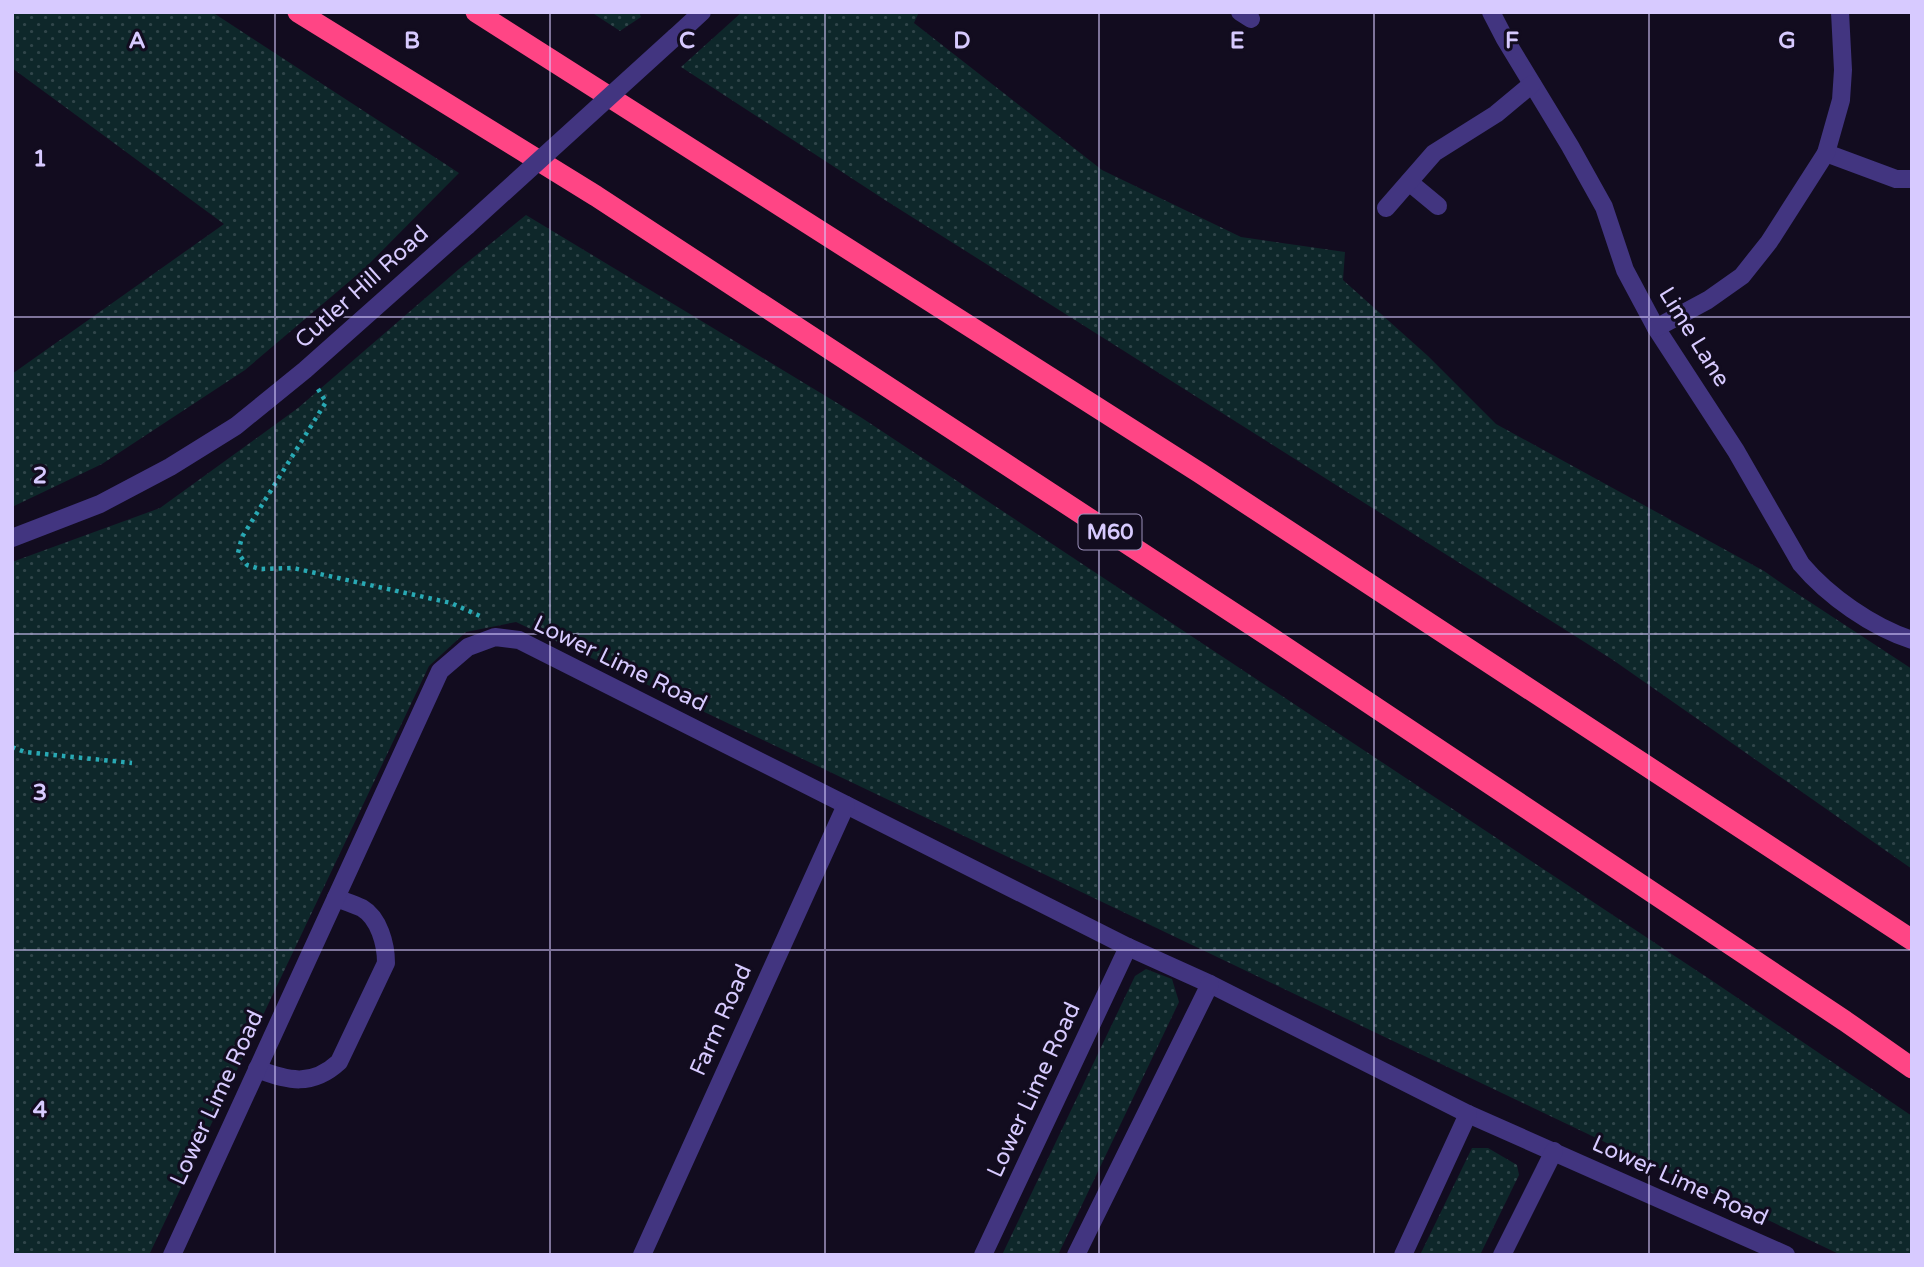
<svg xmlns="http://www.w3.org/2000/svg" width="1924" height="1267" font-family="'Varela Round',sans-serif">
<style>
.grass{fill:url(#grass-dots)}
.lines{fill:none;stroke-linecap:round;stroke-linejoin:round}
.path{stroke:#29a9b4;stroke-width:4.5;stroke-dasharray:3.5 5;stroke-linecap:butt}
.minor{stroke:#423580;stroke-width:18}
.tertiary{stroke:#423580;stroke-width:18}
.motorway{stroke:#ff4585;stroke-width:21}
.tertiary-bridge{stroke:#423580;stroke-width:18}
.grid{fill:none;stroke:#d7caff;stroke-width:2;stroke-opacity:0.55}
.labels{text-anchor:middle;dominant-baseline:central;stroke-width:6;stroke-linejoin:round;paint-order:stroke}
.shield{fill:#120c1f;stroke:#9c91bc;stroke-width:2}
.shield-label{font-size:21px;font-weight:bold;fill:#d7caff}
.street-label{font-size:23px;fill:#d7caff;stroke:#120c1f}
.grid-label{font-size:23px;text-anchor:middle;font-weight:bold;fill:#d7caff;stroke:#120c1f;stroke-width:6;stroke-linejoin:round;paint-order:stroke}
</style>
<defs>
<pattern id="grass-dots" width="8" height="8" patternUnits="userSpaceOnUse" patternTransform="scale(1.75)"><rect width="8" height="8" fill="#0e272a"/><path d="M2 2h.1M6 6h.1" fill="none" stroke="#30454a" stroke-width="1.8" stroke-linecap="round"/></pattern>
</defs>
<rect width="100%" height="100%" fill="#120c1f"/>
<g class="grass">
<polygon points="12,12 212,12 459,173 364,269 245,370 102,464 12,507 12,374 224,224 12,68"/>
<polygon points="591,12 639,12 641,17 620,31"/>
<polygon points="742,12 919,12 914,23 1102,170 1241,237 1345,252 1343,280 1428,356 1496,424 1764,571 1787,587 1912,669 1912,869 1613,660 885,200 681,67"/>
<polygon points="526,215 862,418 1714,982 1912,1116 1912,1255 1841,1255 516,622 466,632 429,666 149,1255 12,1255 12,562 160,508 298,408 459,269"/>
<polygon points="1146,969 1172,979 1179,1002 1058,1255 1002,1255 1135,976"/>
<polygon points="1472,1148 1488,1148 1517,1165 1519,1175 1480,1255 1420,1255"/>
</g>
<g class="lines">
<g class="path">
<polyline points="318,389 326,402 242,537 238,553 247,565 260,569 293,568 451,603 480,616"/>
<polyline points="12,747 25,752 132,763"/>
</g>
<g class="minor">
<polyline points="1240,12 1251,19"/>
<path d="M1491,12L1505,39L1570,146L1604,207L1625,270L1656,328L1736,451L1801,564C1828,596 1872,627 1912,640"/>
<polyline points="1826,153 1896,179 1912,179"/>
<polyline points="1409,182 1438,206"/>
<polyline points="1386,208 1434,153 1496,114 1532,84"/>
<polyline points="1656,328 1708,300 1742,276 1769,242 1826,153 1841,100 1843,70 1840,12"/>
<path d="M257,1069C288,1081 312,1087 339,1062L386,963C386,944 379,918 362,908C354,904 344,901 336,898"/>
<polyline points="172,1255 440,671 468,647 495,637 519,640 1128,947 1210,984 1468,1114 1786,1255"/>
<polyline points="642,1255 846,805"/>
<polyline points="983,1255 1128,947"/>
<polyline points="1076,1255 1210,984"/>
<polyline points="1403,1255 1468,1114"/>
<polyline points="1502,1255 1554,1151"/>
</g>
<g class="tertiary">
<polyline points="675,37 702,12"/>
<polyline points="12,538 100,504 170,467 236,426 305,370 467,226"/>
</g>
<g class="motorway">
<polyline points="298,12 596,196 1273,639 1845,1021 1912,1068"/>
<polyline points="476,12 1200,473 1912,940"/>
</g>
<polyline class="tertiary-bridge" points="467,226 675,37"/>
</g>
<path class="grid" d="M275,12V1255M550,12V1255M825,12V1255M1099,12V1255M1374,12V1255M1649,12V1255M12,317H1912M12,634H1912M12,950H1912"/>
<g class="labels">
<rect class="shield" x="1078.5" y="514.5" width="63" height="35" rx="5"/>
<g class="shield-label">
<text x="1110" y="532">M60</text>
</g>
<g class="street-label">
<text transform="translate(362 287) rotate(-42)">Cutler Hill Road</text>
<text transform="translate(1694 337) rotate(58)">Lime Lane</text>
<text transform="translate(620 664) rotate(26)">Lower Lime Road</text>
<text transform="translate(721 1020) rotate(-66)">Farm Road</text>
<text transform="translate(1034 1090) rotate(-65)">Lower Lime Road</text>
<text transform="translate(217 1098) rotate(-65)">Lower Lime Road</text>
<text transform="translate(1680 1181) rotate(24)">Lower Lime Road</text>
</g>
</g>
<g class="grid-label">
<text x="137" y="48">A</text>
<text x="412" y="48">B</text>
<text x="687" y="48">C</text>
<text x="962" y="48">D</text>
<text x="1237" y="48">E</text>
<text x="1512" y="48">F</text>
<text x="1787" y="48">G</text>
<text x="40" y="166">1</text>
<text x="40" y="483">2</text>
<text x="40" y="800">3</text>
<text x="40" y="1117">4</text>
</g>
<rect width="1924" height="1267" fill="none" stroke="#d7caff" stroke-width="28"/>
</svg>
